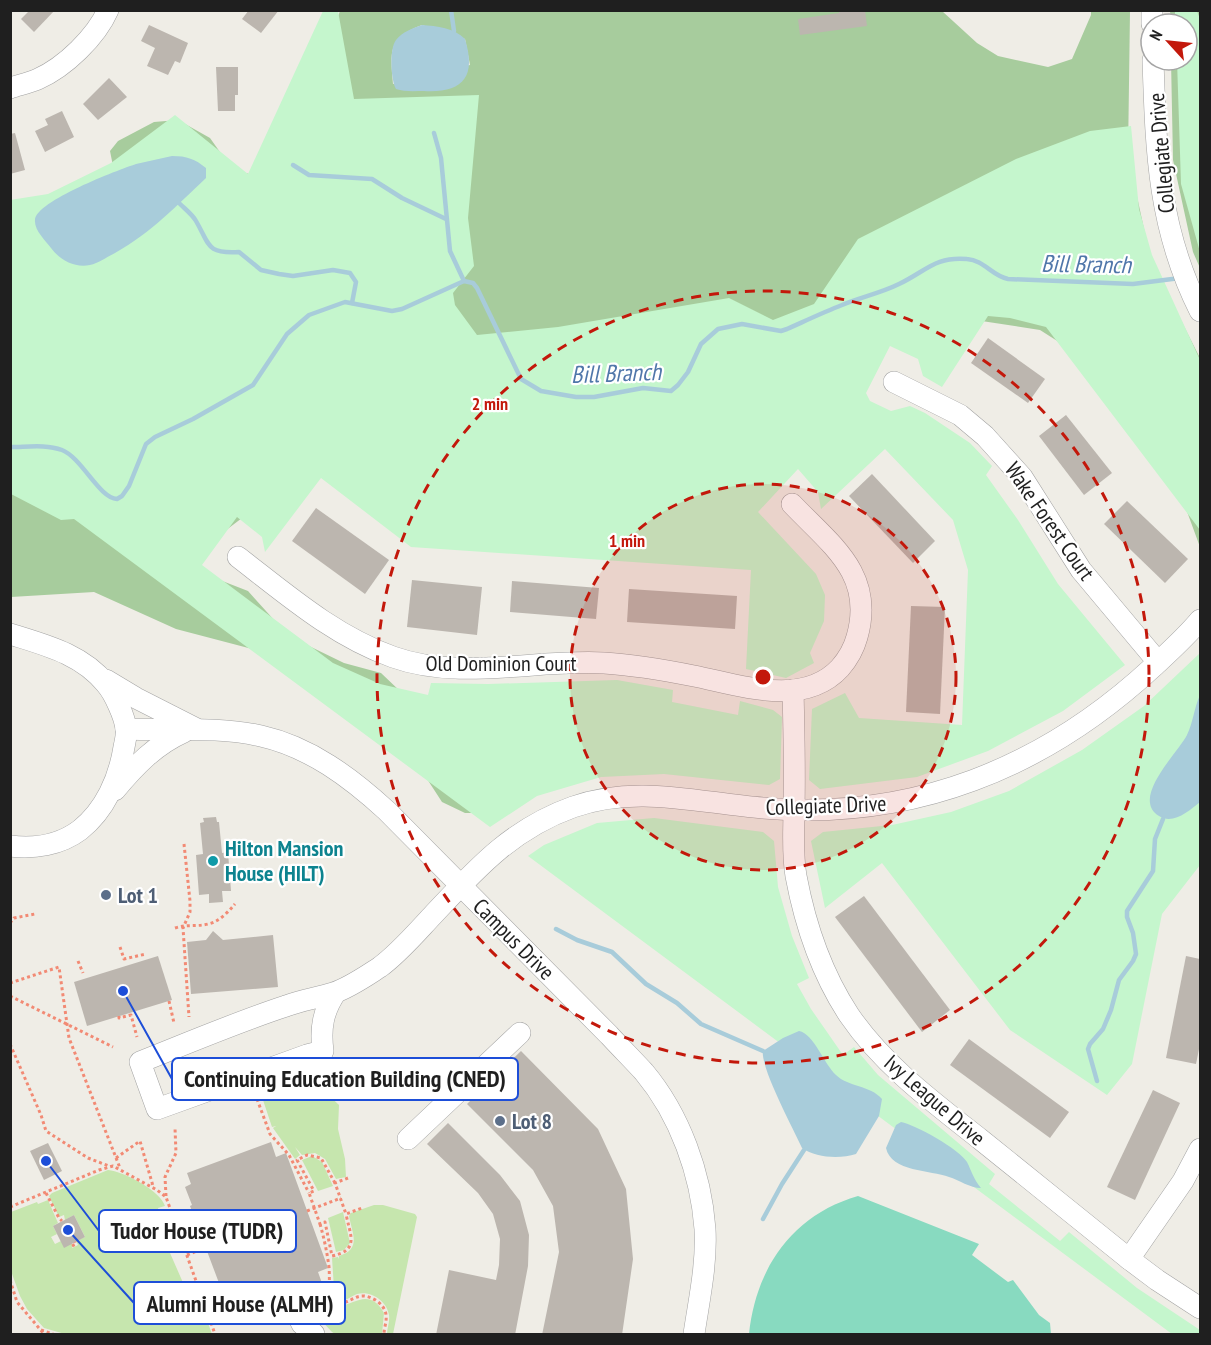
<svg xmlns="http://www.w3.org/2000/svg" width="1211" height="1345" font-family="'PT Sans Narrow',sans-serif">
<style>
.grass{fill:#c6e6ae}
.forest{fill:#a7cc9d;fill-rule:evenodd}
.park{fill:#c5f6cd}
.pitch{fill:#88dac0}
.water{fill:#a8ccda}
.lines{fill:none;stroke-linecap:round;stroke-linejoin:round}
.stream{stroke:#a8ccda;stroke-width:4.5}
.building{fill:#bcb6af}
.minor-casing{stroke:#a3a3a3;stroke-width:22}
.path{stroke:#f28a74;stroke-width:3;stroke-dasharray:3 3;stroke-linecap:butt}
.minor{stroke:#fff;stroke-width:21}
.ring{fill:none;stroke:#c3180b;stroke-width:3;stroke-dasharray:10 8}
.culture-dot{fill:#0f9aa8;stroke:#fff;stroke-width:2}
.service-dot{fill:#5c6f8a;stroke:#fff;stroke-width:2}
.labels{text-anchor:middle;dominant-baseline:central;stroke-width:4.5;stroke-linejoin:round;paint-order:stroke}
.street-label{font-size:22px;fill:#1f1f1f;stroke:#fff}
.culture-label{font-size:22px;font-weight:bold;fill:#0d838f;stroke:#fff;text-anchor:start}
.service-label{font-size:22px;font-weight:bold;fill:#4e5e75;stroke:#fff;text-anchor:start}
.water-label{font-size:24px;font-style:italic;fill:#5077aa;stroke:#fff}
.centre{fill:#c3180b;stroke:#fff;stroke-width:3}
.ring-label{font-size:18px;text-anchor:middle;font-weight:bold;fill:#c3180b;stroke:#fff;stroke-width:4.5;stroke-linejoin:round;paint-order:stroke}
.leader{fill:none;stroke:#1d4ed8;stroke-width:2}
.callout-dot{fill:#1d4ed8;stroke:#fff;stroke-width:2}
.callout{fill:#fff;stroke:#1d4ed8;stroke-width:2}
.callout-label{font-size:24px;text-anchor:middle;font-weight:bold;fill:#1f1f1f}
</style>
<rect width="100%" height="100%" fill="#efede6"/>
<g class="grass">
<polygon points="303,1086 314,1096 322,1089 339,1105 338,1129 345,1159 346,1177 336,1179 325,1159 315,1153 302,1155 295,1147 300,1155 295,1159 273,1128 276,1126 272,1127 263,1100"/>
<polygon points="312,1156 322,1162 333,1186 318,1191 302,1160"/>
<path d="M108,1170C123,1171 161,1191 165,1206L158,1208L170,1253L195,1310L202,1307L212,1334H65L44,1328L27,1309L20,1296L11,1271V1212L37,1202L38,1204L48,1200L58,1223L53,1226L57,1234L51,1237L55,1244L61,1241L72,1244V1248L78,1245L76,1241L85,1237L74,1215L65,1220L64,1215L59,1217L49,1196L52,1193Z"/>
<path d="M374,1205H383L415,1214L417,1217L393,1334H387C387,1328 390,1322 389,1315C387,1301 371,1290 357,1294C350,1297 347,1301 339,1300L334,1288L332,1258L338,1257L339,1259V1256C362,1249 352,1233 349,1216L351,1213Z"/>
<polygon points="343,1212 350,1243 344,1250 336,1252 328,1218"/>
<path d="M323,1286L328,1298H330C344,1321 365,1279 384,1313L382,1334H335L332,1332L316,1315L306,1293Z"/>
</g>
<g class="forest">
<path d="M340,11H942L977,43L998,56L1048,67L1072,59L1091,15V11H1130L1128,155L1151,261L1200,358V547L1178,487L1073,351L1040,330L975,320L300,448L246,515L213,540L199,568L212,577L248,591L275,621L309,646L344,663L381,673L443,732L479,813H465L442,802L407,748L283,657L176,629L94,592L11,597V203L32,253L113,166L110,151L118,141L154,122L178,120L210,138L232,169L256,176L323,57ZM422,25L465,39L470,65L393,84C390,52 388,37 422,25Z"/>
<polygon points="1170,11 1200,11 1200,268 1193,252 1173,160 1171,60 1187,60 1187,24 1171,24"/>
</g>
<g class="park">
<polygon points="323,11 338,11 354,99 479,95 468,218 474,266 453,293 455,305 477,335 558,327 729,298 773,320 814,304 858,239 1016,159 1090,131 1131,126 1139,209 1152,255 1200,360 1200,530 1046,327 1010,318 988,316 942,387 923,376 918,359 890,346 866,393 870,401 891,411 910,406 925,413 970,443 992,466 986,475 1018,520 1058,584 1125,665 1063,711 988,751 917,777 820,789 809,780 812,709 845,693 859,718 962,725 968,570 953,520 885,449 821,509 818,492 798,469 758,512 816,574 825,595 824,621 810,653 814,663 786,678 746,669 751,570 411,547 321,478 265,552 262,537 237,517 202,565 333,663 380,684 428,695 431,683 488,684 617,680 673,690 672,702 738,715 740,701 773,710 782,717 780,779 769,785 664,774 601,777 537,796 490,827 74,519 61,520 11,494 10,200 48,194 111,163 175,115 248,174"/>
<polygon points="1175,11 1197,11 1200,19 1200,252 1181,184 1177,60 1187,60 1187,24 1175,24"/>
<polygon points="1200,653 1200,865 1162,914 1132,1064 1107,1095 1010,1030 882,863 825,908 811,841 823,832 892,825 951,812 1009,791 1082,750 1144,706"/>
<polygon points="654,818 763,832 774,841 778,887 792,936 809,978 797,984 811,1009 843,1055 854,1047 878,1075 995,1174 989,1184 1060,1241 1069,1232 1137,1288 1200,1330 1200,1334 1172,1334 528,856 544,845 597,823"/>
</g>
<path class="pitch" d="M858,1196L979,1244L972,1255L1008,1282L1013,1280L1039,1315L1050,1323L1051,1334H749C756,1268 792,1215 858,1196Z"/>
<g class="water">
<path d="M422,25C437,26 454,28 465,39C477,78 462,93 424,91C415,91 404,92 396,89C391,80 389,49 396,40C402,32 413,28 422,25Z"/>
<path d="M172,156C187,156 195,159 206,168V178C175,207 152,232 115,253C107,257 99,263 90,265C74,268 60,260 51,248C45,240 34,230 35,220C36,201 118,170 136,164C148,161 160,159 172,156Z"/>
<path d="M1200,695V802C1189,811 1173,825 1159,816C1130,798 1178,753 1187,735C1193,723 1194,708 1200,695Z"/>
<path d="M799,1031C814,1034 824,1064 836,1075C848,1087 870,1085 882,1099L879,1116L856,1154C840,1159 816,1158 802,1148C794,1130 760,1067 763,1051L783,1038Z"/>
<path d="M901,1122C916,1125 959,1149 967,1162C972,1172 973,1178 981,1188C970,1188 959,1180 949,1177C931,1170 891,1172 886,1148L896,1125Z"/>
</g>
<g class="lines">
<g class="stream">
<polyline points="451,10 454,31"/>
<polyline points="434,133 441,158 450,251 464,281"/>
<polyline points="293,165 309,175 372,179 402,198 446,219"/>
<path d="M179,203C185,209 192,214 196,221C210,245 206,254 239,252L261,270L279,274L293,276L333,270L350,273L356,282L352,303"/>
<path d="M10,447C27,447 46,444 62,450C82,458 99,498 117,499L122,496L129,486L146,444L155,437L193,419L253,385L287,334L309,315L345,302L392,311L402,309L464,281L473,283L477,288L521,379L541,391L576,397H594L643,388L671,391L678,385L688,372L701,344L718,329L742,324L781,331L787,329C805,321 824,312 842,305C861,297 881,293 899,284C925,272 935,256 967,259C984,260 992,276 1008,279L1133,284L1180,278"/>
<polyline points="556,929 577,940 612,952 646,984 677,1003 701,1024 763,1051"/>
<polyline points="1097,1081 1088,1049 1090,1044 1103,1029 1111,1010 1119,980 1133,961 1136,954 1133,933 1127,917 1127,911 1153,871 1155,839 1163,819"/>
<polyline points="763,1219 782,1184 804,1150"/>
</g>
</g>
<g class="building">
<polygon points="30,10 55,10 34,32 21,19"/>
<polygon points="249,10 279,10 261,33 242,19"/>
<polygon points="839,10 865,10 867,26 800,35 798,19 839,13"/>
<polygon points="149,25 188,43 180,63 175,61 168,75 147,66 155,48 141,41"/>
<polygon points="216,67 238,67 238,95 235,95 235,111 218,111"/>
<polygon points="109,78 127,97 98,120 83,104"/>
<polygon points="62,111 74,137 45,152 35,131 48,125 45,119"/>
<polygon points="15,133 25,170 10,174 10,134"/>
<polygon points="988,338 1045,379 1028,403 971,363"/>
<polygon points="1066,415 1112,473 1084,495 1039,436"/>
<polygon points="872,474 935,541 913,563 849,496"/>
<polygon points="1127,501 1188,559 1165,583 1104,524"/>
<polygon points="316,508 389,560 365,594 292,541"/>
<polygon points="412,580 482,587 477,635 407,627"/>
<polygon points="512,581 599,588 596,619 510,612"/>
<polygon points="629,589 737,596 735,629 627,622"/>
<polygon points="911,606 945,607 940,714 906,712"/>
<polygon points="216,817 217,822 219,822 222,853 228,852 231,891 222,891 223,902 209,903 209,894 199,895 196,855 203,854 200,823 204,822 203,818"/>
<polygon points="864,896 950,1010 922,1032 835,917"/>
<polygon points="213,931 223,940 273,935 278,987 191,994 187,942 206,940"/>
<polygon points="158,956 172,1000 87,1026 74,982"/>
<polygon points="1186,956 1200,959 1200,1044 1196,1064 1166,1058"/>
<polygon points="969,1039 1069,1112 1050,1138 950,1065"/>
<polygon points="521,1051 598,1129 626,1189 633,1259 622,1335 542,1335 559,1252 553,1206 533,1170 467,1104"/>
<polygon points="1153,1090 1180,1103 1135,1200 1107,1187"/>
<polygon points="448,1123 500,1175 520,1201 529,1235 528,1266 515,1335 436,1335 449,1270 496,1280 499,1265 500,1239 493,1214 478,1193 427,1144"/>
<polygon points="271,1142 276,1157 286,1153 328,1268 318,1272 323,1286 297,1296 289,1296 284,1301 241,1317 237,1306 230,1308 223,1290 222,1291 190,1206 192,1205 185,1187 191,1184 187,1173"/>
<polygon points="48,1143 62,1171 44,1180 30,1151"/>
<polygon points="74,1215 85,1237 64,1248 53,1226"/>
</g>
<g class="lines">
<g class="minor-casing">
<g id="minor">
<polyline points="1152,10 1152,24"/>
<path d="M1153,60C1156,151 1158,228 1200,311"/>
<path d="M10,88C19,85 29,83 38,79C65,67 96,37 108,10"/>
<polyline points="894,382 960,415 985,436 1022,477 1081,570 1158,662"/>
<path d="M238,557C286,594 334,636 393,657C460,681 535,659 604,663C635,665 664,670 694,676C740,685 803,708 840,668C847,660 854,648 857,637C875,574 831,545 792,504"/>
<path d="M10,634C45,645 82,654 106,684C114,693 125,717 126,729C127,735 125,742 124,747C119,779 105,810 80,830C60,845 34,849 10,846"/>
<polyline points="106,680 136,698 195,728"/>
<path d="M793,690C794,730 795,769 794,808C794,831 792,853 796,876C805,924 822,974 849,1015C883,1065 933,1102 980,1139C1030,1179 1079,1219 1129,1259L1157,1280L1200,1308"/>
<path d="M126,729C171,731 217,726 261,736C310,747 351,778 387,811L609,1035C621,1048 633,1060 644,1072C680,1115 701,1174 705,1229C707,1264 699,1300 694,1334"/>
<path d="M115,790C135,766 155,745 184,732"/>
<path d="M336,992C323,1011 320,1028 323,1051L307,1055L157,1109L140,1062C188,1043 237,1022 286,1006C301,1000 317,998 333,993C349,988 366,976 380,967C399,953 416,933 432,916C475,870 511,829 573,807C636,784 699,803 763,808C913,821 1044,768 1153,667C1169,652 1186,637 1200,620"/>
<polyline points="408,1139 520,1033"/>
<polyline points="1129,1259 1183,1181 1200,1149"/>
<polyline points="294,1308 302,1324 314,1334"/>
</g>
</g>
<g class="path">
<polyline points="184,844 190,901 190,912 183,928 189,1017"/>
<polyline points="10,923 14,918 35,914"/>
<path d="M175,928C187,924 196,927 208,924C219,922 228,912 235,904"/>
<polyline points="120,947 124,959 146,954"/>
<polyline points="78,961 83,973"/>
<polyline points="10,983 59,967 69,1038 120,1168"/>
<polyline points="10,996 113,1047"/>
<polyline points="169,1001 174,1023"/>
<polyline points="119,1016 119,1018 131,1015 137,1037"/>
<polyline points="10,1044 41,1115 46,1131 88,1158 109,1166"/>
<polyline points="303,1082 314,1093 321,1087"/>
<polyline points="257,1099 270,1134 289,1155 309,1193"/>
<polyline points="116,1158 140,1141 153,1186"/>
<polyline points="348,1178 335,1183 346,1214 362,1208"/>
<path d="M335,1183L321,1158L307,1155L297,1160L314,1191L309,1193L320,1224L325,1222L332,1256C360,1250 350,1235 346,1214"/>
<polyline points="46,1193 59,1218 62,1221"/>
<polyline points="166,1196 165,1177 176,1153 175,1128"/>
<polyline points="10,1207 99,1170 113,1166 157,1190 166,1197 215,1334"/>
<polyline points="307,1211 341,1198"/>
<path d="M320,1224C324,1238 327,1252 329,1267C330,1278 328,1289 333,1300L342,1303C349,1302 354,1297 361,1296C371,1295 385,1304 386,1315C387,1321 384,1328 384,1334"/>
<polyline points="72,1246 76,1244 75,1242"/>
<polyline points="187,1255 214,1244"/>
<polyline points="10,1280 17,1302 44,1334"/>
<polyline points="41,1330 53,1334"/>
</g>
<use href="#minor" class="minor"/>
</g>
<circle cx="763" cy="677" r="193" fill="#c3180b" fill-opacity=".12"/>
<g class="ring">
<circle cx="763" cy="677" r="193"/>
<circle cx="763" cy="677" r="386"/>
</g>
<circle class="culture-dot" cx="213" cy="861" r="6"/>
<g class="service-dot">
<circle cx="106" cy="895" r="6"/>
<circle cx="500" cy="1121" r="6"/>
</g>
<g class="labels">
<g class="street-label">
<text transform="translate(1161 153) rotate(-95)">Collegiate Drive</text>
<text transform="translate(1050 521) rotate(55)">Wake Forest Court</text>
<text x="501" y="663">Old Dominion Court</text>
<text transform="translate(826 805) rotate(-2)">Collegiate Drive</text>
<text transform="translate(514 939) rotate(45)">Campus Drive</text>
<text transform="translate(935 1100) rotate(41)">Ivy League Drive</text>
</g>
<g class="culture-label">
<text x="225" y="848">Hilton Mansion<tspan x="225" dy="25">House (HILT)</tspan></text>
</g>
<g class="service-label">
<text x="118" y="895">Lot 1</text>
<text x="512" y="1121">Lot 8</text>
</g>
<g class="water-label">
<text transform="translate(1086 264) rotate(1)">Bill Branch</text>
<text transform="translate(616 373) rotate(-2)">Bill Branch</text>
</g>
</g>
<circle cx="763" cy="677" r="9" class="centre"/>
<g class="ring-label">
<text x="490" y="410">2 min</text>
<text x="627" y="547">1 min</text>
</g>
<path class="leader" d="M123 991L172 1079M46 1161L99 1231M68 1230L134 1303"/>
<g class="callout-dot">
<circle cx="123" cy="991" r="6"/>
<circle cx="46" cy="1161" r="6"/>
<circle cx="68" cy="1230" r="6"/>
</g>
<g class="callout">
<rect x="172" y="1058" width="346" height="42" rx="6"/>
<rect x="99" y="1210" width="197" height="42" rx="6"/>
<rect x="134" y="1282" width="211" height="42" rx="6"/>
</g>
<g class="callout-label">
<text x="345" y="1087">Continuing Education Building (CNED)</text>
<text x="197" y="1239">Tudor House (TUDR)</text>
<text x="240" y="1312">Alumni House (ALMH)</text>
</g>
<rect width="1211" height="1345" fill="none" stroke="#1f1f1f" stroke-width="24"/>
<g transform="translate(1169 42) rotate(297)"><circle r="28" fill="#ffffff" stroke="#a5a5a5" stroke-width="1.5"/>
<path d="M0-4.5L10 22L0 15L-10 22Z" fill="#c3180b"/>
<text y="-9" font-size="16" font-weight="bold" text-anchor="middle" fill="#1f1f1f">N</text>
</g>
</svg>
